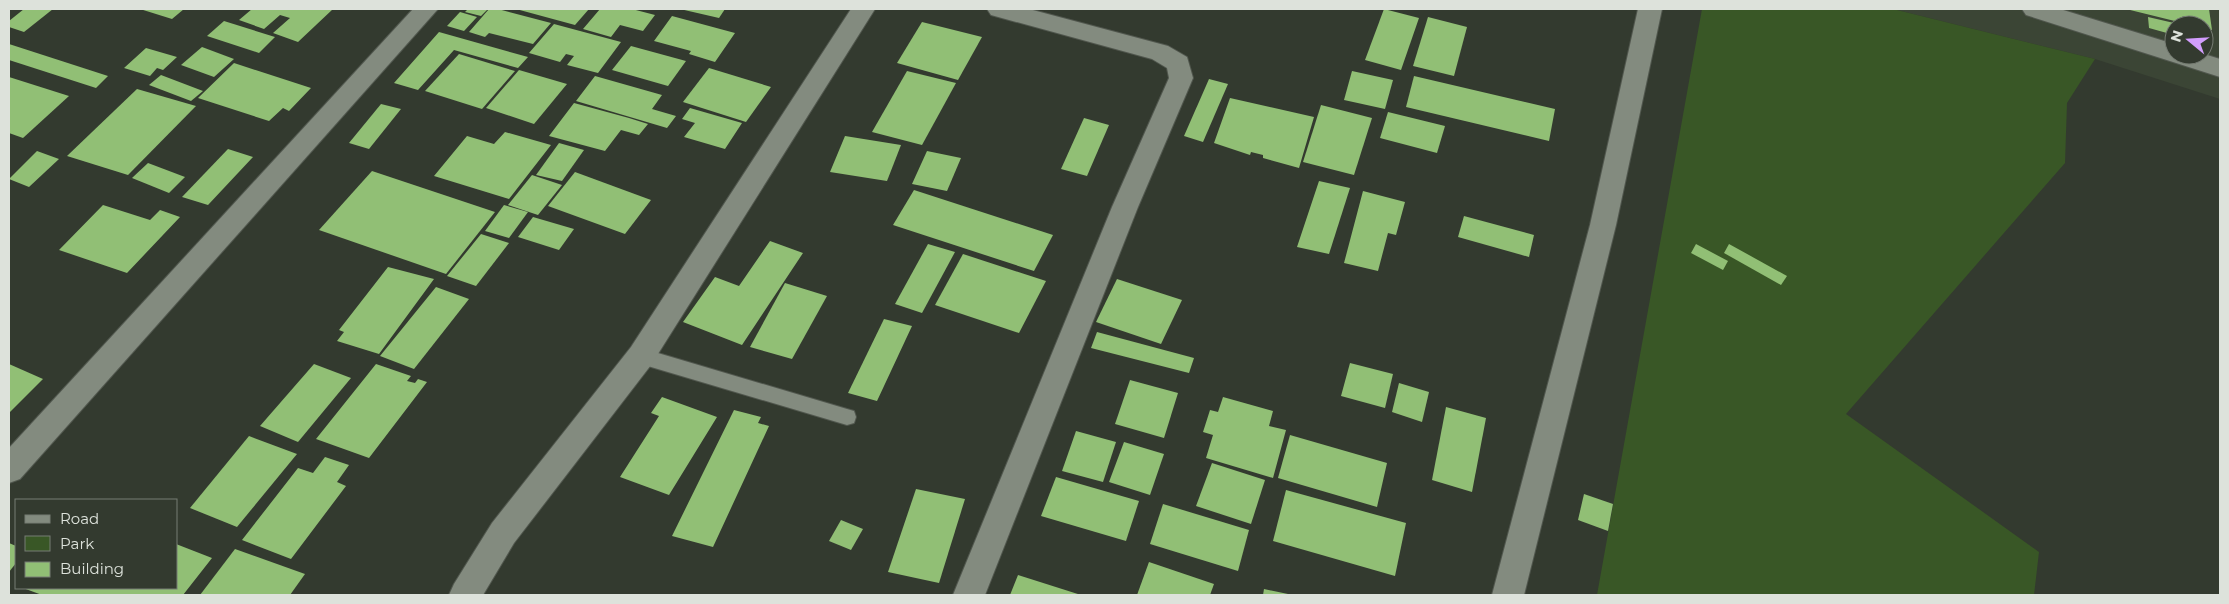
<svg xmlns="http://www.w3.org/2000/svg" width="2229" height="604" font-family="Montserrat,sans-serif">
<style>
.built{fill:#3b4535;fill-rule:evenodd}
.green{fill:#395726}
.building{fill:#91bf75}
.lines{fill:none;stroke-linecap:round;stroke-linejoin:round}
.lane-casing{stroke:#51574e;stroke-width:2}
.street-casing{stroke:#51574e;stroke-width:2}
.lane{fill:#838b7f;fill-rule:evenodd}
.street{fill:#838b7f;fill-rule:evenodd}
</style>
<rect width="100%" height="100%" fill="#333a2f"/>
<path class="built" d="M1893,9H2220V99L2095,59ZM2174,25H2204V55H2174Z"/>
<polygon class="green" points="1702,9 1893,9 2095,59 2067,103 2065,163 1846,414 2039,552 2034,595 1597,595"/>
<g class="building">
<polygon points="24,9 53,9 24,32 9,27 9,21"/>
<polygon points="140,9 184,9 172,19"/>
<polygon points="252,9 333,9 298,42 273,33 290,18 280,15 264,29 239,20"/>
<polygon points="468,9 488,9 481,16 465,12"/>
<polygon points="489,9 498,9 551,23 533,44 489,33 485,37 469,32"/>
<polygon points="516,9 589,9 575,25"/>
<polygon points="600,9 632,9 655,15 643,31 620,25 611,37 583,29"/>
<polygon points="680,9 725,9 719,18"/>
<polygon points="1384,9 1419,18 1401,70 1365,60"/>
<polygon points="2126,9 2209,9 2212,30 2204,28 2204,25 2191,25"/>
<polygon points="460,12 477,17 464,31 447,26"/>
<polygon points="672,16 735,33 715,62 689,54 691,51 654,41"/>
<polygon points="1428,17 1467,27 1454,76 1413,66"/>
<polygon points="2148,17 2174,23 2174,35 2149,28"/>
<polygon points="224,21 275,37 259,53 207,36"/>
<polygon points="922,22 982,37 958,80 897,63"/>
<polygon points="554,24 621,42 598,73 567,65 574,56 566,54 560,62 529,53"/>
<polygon points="439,32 528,57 518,68 454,50 418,90 394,83"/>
<polygon points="9,44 108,76 96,88 9,60"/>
<polygon points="631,46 686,61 668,86 612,70"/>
<polygon points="202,47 234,59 214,77 181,65"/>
<polygon points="146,48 177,57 163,70 157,68 150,76 124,68"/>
<polygon points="459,54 515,71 482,109 425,91"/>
<polygon points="234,63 311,88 289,111 283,108 269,121 198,98"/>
<polygon points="709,68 771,87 746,122 683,102"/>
<polygon points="519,70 567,84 534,124 486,108"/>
<polygon points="907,71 956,83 922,145 872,132"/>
<polygon points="1352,71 1393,80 1385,109 1344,100"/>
<polygon points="161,75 203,91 191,101 149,85"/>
<polygon points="595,76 662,95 652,109 676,116 667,128 576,101"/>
<polygon points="1414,76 1555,109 1549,141 1406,107"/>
<polygon points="9,77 69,96 23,138 9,133"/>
<polygon points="1209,79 1228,84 1203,142 1184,136"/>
<polygon points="137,89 196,106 128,175 67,156"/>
<polygon points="1230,98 1314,117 1299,168 1263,158 1263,155 1251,152 1250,155 1214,143"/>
<polygon points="574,103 629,118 648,124 639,135 621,130 605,151 549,136"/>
<polygon points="381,104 401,109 369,149 349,143"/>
<polygon points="1321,105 1372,118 1354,175 1303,162"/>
<polygon points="690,108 742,123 725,149 684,137 695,123 682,119"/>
<polygon points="1388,112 1445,126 1437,153 1380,138"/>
<polygon points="1084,118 1109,125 1087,176 1061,169"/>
<polygon points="505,132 551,145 509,199 434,176 467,136 494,144"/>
<polygon points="845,136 901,145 887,181 830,172"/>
<polygon points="559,143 584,150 562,181 536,175"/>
<polygon points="228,149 253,157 208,205 182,197"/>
<polygon points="37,151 59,159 29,187 9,179"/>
<polygon points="927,151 961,158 947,191 912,184"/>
<polygon points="148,163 185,177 169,193 132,178"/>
<polygon points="372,171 495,212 446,274 319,230"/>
<polygon points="575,172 651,200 625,234 548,206"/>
<polygon points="532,175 562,185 538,215 508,205"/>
<polygon points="1319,181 1350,188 1329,254 1297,247"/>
<polygon points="914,190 1053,235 1034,271 893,225"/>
<polygon points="1363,191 1405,202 1396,235 1388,233 1378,271 1344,263"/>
<polygon points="103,205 150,220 160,210 180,217 127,273 59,250"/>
<polygon points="504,205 528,212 509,238 485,231"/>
<polygon points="1464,216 1534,235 1529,257 1458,237"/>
<polygon points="533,217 574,229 559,250 518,237"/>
<polygon points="481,234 509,243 476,286 447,276"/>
<polygon points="770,241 803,253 742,345 683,322 715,277 739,286"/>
<polygon points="928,244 955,252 922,313 895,304"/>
<polygon points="1696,244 1728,261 1723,270 1691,253"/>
<polygon points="1729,244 1787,276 1781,285 1724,253"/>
<polygon points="963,254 1046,281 1019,333 935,305"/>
<polygon points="388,267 434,279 379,354 337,341 344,332 339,330"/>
<polygon points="1117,279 1182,300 1161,344 1096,322"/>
<polygon points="785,283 827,296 792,359 750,347"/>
<polygon points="436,287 469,299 414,369 380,356"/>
<polygon points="884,319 912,326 877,401 848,393"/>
<polygon points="1097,332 1194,358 1189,373 1091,348"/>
<polygon points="1350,363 1393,374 1385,408 1341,396"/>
<polygon points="9,364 43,379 9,413"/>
<polygon points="314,364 351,378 298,442 260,426"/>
<polygon points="376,364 411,376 407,381 415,383 418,379 427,382 369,458 316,439"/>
<polygon points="1130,380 1178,393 1164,438 1115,424"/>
<polygon points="1399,383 1429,392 1422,422 1392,412"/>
<polygon points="662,397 717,417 669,495 620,477 659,416 651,413"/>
<polygon points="1223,397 1273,411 1269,426 1286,430 1273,478 1206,458 1213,435 1203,432 1210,410 1218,412"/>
<polygon points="1446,407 1486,418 1472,492 1432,480"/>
<polygon points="734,410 761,417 758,423 769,426 713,547 672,536"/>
<polygon points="1076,431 1116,442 1103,482 1062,471"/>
<polygon points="1290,435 1387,463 1377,507 1278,478"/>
<polygon points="249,436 297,454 237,527 190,508"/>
<polygon points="1124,442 1164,454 1150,495 1109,482"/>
<polygon points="325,457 349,465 337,482 346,486 291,559 242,540 298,468 313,473"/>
<polygon points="1212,463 1265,480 1251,524 1196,506"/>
<polygon points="1056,477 1139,501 1126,541 1041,516"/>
<polygon points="916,489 965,499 939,583 888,572"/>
<polygon points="1286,490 1406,523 1395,576 1273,541"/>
<polygon points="1584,494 1613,504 1608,531 1578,520"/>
<polygon points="1163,504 1249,530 1238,571 1150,544"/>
<polygon points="841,520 863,529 851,550 829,541"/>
<polygon points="9,543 16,546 16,563 9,572"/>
<polygon points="176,544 212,558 183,595 42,595 23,588 176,588"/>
<polygon points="235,549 305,574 290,595 200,595"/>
<polygon points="1149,562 1214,584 1210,595 1137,595"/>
<polygon points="1018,575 1081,595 1010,595"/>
<polygon points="1264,589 1288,594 1288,595 1263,595"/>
</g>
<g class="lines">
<g class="lane-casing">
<polygon id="lane" points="641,348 847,409 854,411 856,417 854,423 847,425 641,364 635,361 632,356 635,351"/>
</g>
<g class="street-casing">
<g id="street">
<polygon points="413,9 438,9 20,479 9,483 9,448"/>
<polygon points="851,9 875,9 651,365 514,543 483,595 449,595 454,584 492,523 631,347"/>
<polygon points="987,9 1029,9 1168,46 1187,57 1193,78 1138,207 985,595 953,595 1112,207 1169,78 1167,68 1152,59 991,15"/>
<polygon points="1638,9 1662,9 1616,225 1524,595 1492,595 1590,225"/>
<polygon points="2022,9 2060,9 2174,44 2174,55 2204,54 2220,59 2220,77 2026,15"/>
</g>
</g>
<use href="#lane" class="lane"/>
<use href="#street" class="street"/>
</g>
<rect width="2229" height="604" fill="none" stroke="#dde2db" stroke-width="20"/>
<rect x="15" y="499" width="162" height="90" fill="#333a2f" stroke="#777d74"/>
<rect x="25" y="515" width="25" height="8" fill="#838b7f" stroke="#777d74"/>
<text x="60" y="524" font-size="15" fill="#dde2db">Road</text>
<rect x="25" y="536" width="25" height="15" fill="#395726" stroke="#777d74"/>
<text x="60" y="549" font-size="15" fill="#dde2db">Park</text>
<rect x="25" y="562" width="25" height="15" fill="#91bf75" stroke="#777d74"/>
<text x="60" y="574" font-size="15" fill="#dde2db">Building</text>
<g transform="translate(2189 40) rotate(288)"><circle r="24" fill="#333a2f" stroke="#777d74"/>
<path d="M0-4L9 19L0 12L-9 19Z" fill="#d29dfd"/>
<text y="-8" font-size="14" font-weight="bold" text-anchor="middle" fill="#dde2db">N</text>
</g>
</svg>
